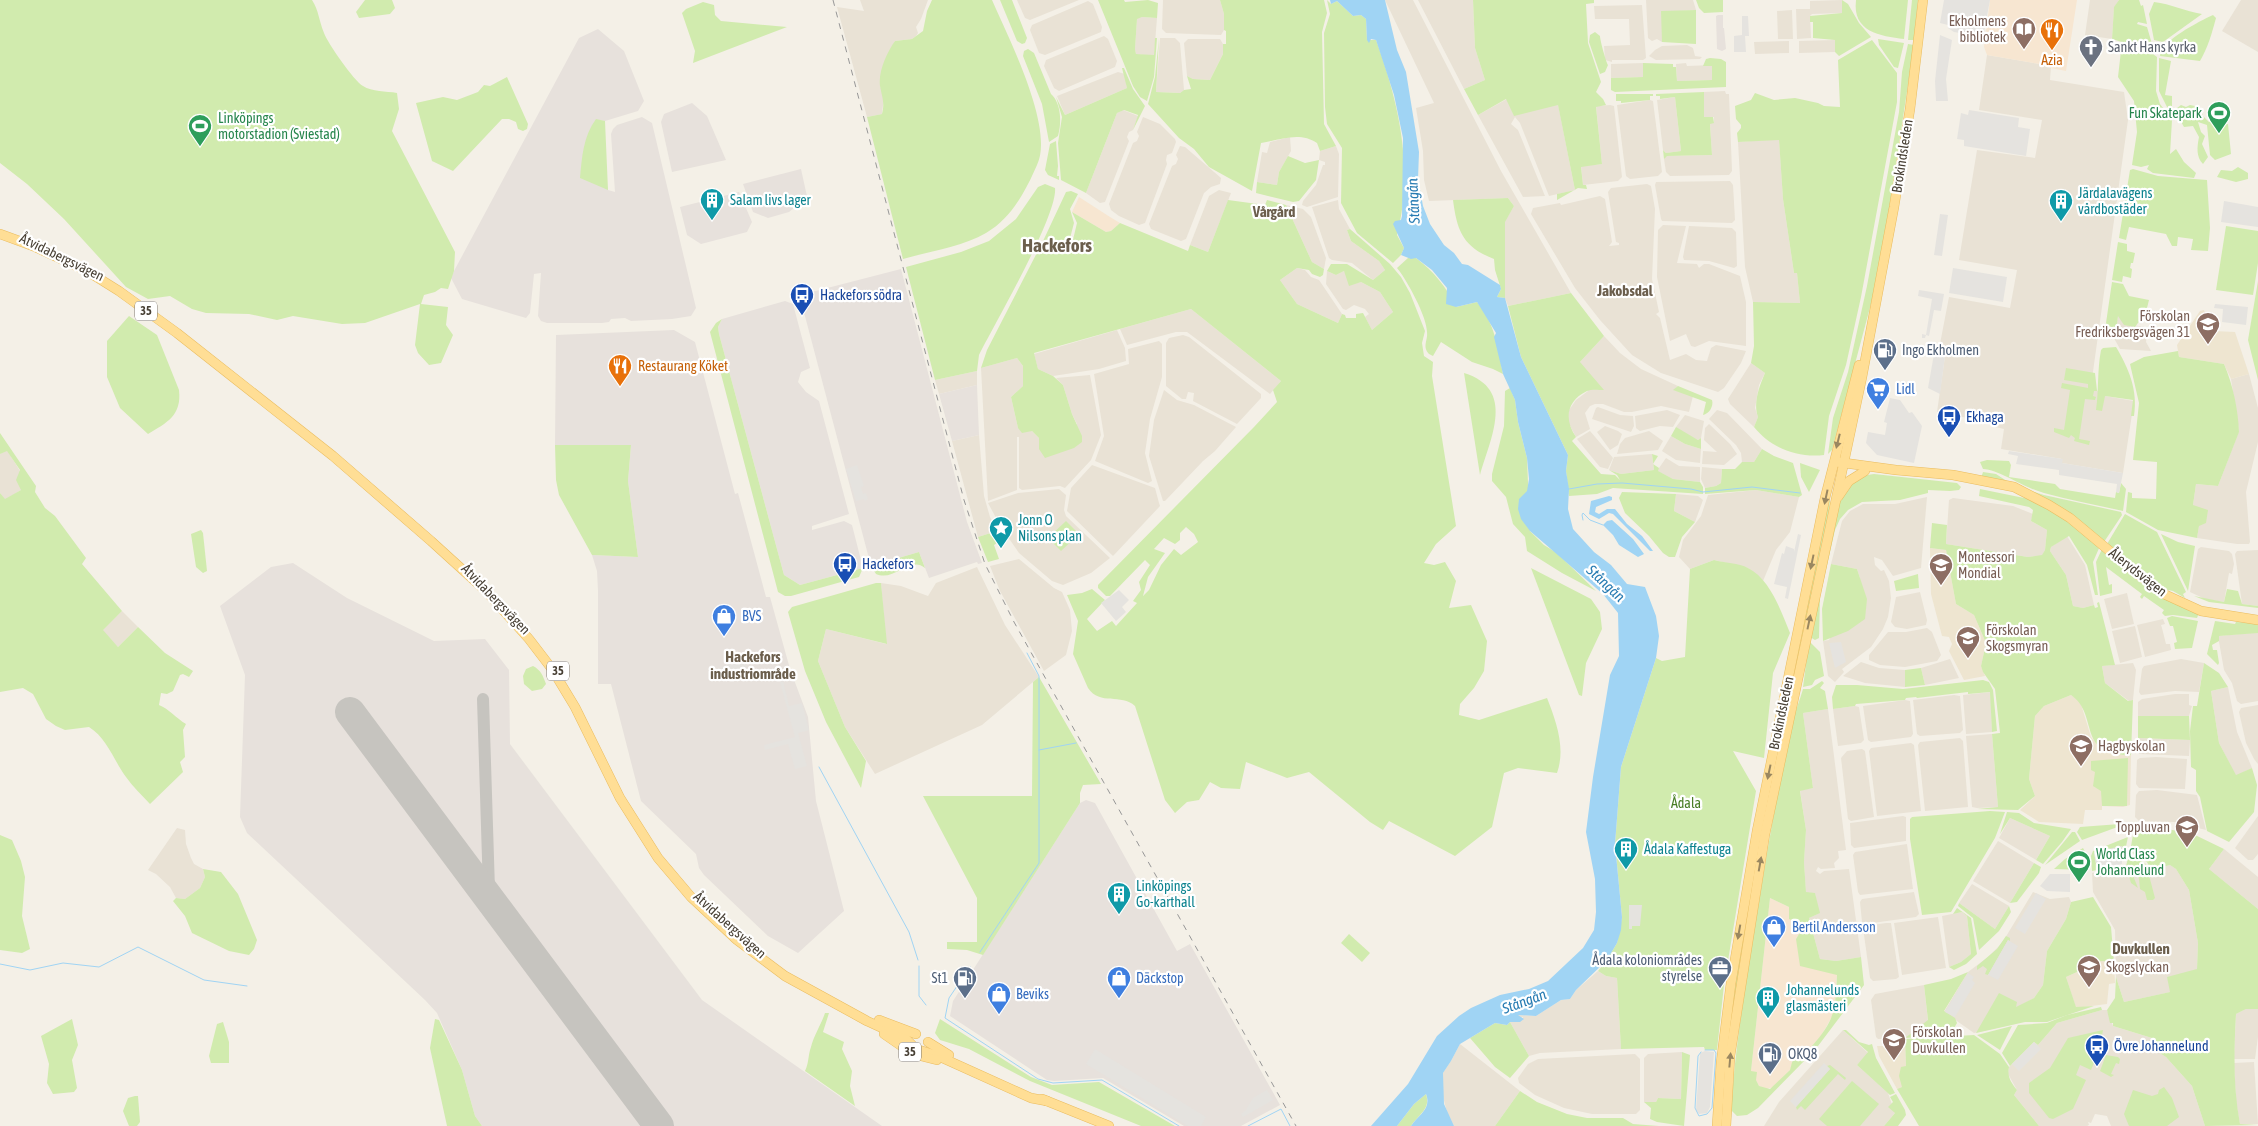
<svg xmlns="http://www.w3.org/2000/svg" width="2258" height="1126" font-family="'Asap Condensed',sans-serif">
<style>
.residential{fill:#e9e2d5}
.commercial{fill:#f7e6d1}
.industrial{fill:#e7e1dc}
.education{fill:#eee5d0}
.green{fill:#d1ebae;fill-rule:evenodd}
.parking{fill:#e5e3df}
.water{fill:#a0d4f4}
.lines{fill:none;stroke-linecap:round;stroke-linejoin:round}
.stream{stroke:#a0d4f4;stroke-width:1}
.taxiway{stroke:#c6c4bf;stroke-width:12}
.runway{stroke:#c6c4bf;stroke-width:30}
.major-casing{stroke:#eabc5f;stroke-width:10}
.major{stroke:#ffde95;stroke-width:9}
.rail{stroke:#979797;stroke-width:1;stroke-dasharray:6 6;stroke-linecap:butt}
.oneway{fill:#9a8760}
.labels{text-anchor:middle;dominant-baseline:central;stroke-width:4.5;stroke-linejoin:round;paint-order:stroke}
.shield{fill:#fff;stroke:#7f7972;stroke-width:1}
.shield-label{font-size:12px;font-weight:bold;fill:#484035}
.education-label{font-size:14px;fill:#785e54;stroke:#fff;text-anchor:start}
.worship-label{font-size:14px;fill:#5b616d;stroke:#fff;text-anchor:start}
.food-label{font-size:14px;fill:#c56008;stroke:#fff}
.leisure-label{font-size:14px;fill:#27864d;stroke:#fff;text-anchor:start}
.street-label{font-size:14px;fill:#484035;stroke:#fff}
.culture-label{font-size:14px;fill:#0d838f;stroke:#fff;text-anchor:start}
.transit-label{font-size:14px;fill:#164399;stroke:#fff;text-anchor:start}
.service-label{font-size:14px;fill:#4e5e75;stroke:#fff;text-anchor:start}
.shop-label{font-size:14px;fill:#366cbe;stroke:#fff;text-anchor:start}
.park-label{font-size:14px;fill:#497d25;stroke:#fff}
.water-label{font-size:15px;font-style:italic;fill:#277bb2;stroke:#fff}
.neighbourhood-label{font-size:15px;font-weight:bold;fill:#6b5e4c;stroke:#fff}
.district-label{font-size:19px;font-weight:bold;fill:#6b5e4c;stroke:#fff}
</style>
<rect width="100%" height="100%" fill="#f4f0e7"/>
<g class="residential">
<polygon points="860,0 928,0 921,19 916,27 918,33 916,36 912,39 895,41 883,68 880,86 884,96 882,114 867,117 837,7 864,11"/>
<polygon points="1017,0 1079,0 1030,20 1025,18"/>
<polygon points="1163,0 1220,0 1224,14 1224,30 1221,35 1166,33 1162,29"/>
<polygon points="1385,0 1413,0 1501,171 1571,293 1508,306 1505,298 1505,221 1514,206 1508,198 1429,201 1424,180 1423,151 1416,108 1434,103"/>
<polygon points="1418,0 1473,0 1475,48 1485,80 1464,89"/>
<polygon points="1646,0 1693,0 1696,10 1662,12 1662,42 1657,39 1652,41 1648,38"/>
<polygon points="1842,0 1842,13 1812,14 1810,16 1811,38 1797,39 1796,9 1810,9 1810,1"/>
<polygon points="2090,0 2119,0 2114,8 2112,39 2085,35"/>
<polygon points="2241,0 2258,0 2258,52 2222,31"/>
<polygon points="1088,1 1093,4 1102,27 1101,32 1045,55 1039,53 1030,30 1032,25"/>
<polygon points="1642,5 1646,58 1643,60 1612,60 1612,62 1605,60 1604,46 1630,45 1629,19 1595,19 1594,6"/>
<polygon points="1792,10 1793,39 1778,39 1777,11"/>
<polygon points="1142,17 1157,18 1154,56 1136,54 1135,49 1137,18"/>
<polygon points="1104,36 1108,39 1117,61 1115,67 1059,91 1054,88 1044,66 1046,60"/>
<polygon points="1160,38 1175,38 1180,43 1184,90 1180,93 1156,92"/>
<polygon points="1188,39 1220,39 1223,44 1223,54 1210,80 1193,79 1187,76 1184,43"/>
<polygon points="1835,40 1835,52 1799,53 1799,41"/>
<polygon points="1789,41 1789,53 1755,54 1754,42"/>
<polygon points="1687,45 1693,48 1695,56 1702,57 1700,59 1656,60 1649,56 1655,50 1662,46"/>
<polygon points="1987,55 2051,66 2050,80 2124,92 2128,120 2091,386 2105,396 2134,401 2123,473 2062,463 2062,459 2001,449 2004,429 1991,426 1988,422 1937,412 1945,356 1939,349 1949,297 2010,308 2017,270 1959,260 1977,150 2035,158 2042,120 1979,110"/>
<polygon points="1643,63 1643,77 1611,78 1611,64"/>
<polygon points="1686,63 1687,66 1712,65 1713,80 1677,81 1676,64"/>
<polygon points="1118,72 1125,74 1127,88 1065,115 1057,96"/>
<polygon points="1725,91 1726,94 1729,94 1732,171 1729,175 1670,176 1666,172 1664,159 1666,156 1712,155 1710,123 1714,123 1714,117 1704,117 1704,92"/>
<polygon points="1675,97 1681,151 1666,153 1663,150 1657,100"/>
<polygon points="1507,99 1514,115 1558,104 1575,190 1549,196 1520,123 1515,117 1511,124 1518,130 1545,196 1523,197 1478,115"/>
<polygon points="1650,100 1653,101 1662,172 1658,176 1630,179 1626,176 1617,105"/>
<polygon points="1610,105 1614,106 1622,177 1618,181 1583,185 1581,166 1602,164 1596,106"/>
<polygon points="1123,110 1138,116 1133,130 1129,132 1127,137 1129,141 1105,202 1100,203 1086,193 1117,113"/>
<polygon points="1143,117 1160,124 1175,139 1176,142 1172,153 1167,155 1166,160 1167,164 1145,223 1139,225 1119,216 1111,210 1109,204 1133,143 1137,141 1139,136 1137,132"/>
<polygon points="1290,137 1291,151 1279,172 1277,185 1257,182 1262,152 1267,153 1270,142"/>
<polygon points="1779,139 1783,199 1794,273 1797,273 1800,303 1753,302 1745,267 1738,142"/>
<polygon points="1180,146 1185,147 1221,178 1220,184 1211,187 1204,193 1186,239 1181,241 1151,229 1149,224 1172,166 1176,164 1178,159 1176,155"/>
<polygon points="1336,146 1339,154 1338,197 1307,207 1302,205 1303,201 1316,185 1323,165 1325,165 1325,162 1319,160 1320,151"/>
<polygon points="1730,181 1733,185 1735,220 1732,223 1662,221 1661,219 1655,185 1656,182"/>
<polygon points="1647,184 1651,186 1655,209 1652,279 1659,312 1656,314 1660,318 1670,360 1686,354 1696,360 1707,361 1711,348 1716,345 1746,351 1741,363 1724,388 1718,392 1661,373 1632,355 1600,320 1575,288 1531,214 1533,208 1560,203 1561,205 1600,196 1605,199 1612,242 1609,246 1619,245 1619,243 1616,242 1608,192 1611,188"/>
<polygon points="1219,190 1231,193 1208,252 1190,245 1209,196"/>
<polygon points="1338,200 1339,209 1350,229 1347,230 1351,241 1379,261 1385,270 1373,280 1352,263 1332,260 1329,258 1312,207"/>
<polygon points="1286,205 1303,209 1311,217 1326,258 1324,269 1312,262"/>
<polygon points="1663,225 1686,226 1677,263 1697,264 1699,268 1704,264 1709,264 1740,276 1746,302 1746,346 1709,341 1695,347 1691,346 1686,334 1670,341 1657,277 1658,230"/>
<polygon points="1689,226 1732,228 1736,232 1737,266 1734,268 1709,261 1684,260 1683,257"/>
<polygon points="1297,268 1305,270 1311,277 1319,280 1342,314 1338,323 1297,304 1280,280"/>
<polygon points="1327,271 1336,275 1344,271 1352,283 1361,282 1380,292 1393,312 1372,330 1365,317 1369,314 1365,309 1354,305 1346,310 1343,309 1326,284"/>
<polygon points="1191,309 1281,381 1270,394 1187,332 1176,332 1127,345 1120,329"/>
<polygon points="2118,315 2124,323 2148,328 2146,342 2151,351 2120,349 2115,340"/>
<polygon points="1117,330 1125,348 1126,361 1099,369 1053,376 1038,369 1034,354"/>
<polygon points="1183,335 1189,337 1261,394 1261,398 1237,424 1193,401 1194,393 1188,392 1186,399 1182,399 1166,386 1166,343 1169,338"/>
<polygon points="1604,336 1620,353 1641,369 1678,386 1674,390 1693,396 1689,412 1661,406 1632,412 1624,412 1603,404 1595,404 1590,406 1585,413 1590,429 1576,437 1567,420 1569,410 1576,400 1588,391 1580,362"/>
<polygon points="1159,341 1162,344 1162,377 1150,419 1145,453 1152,481 1148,483 1095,461 1104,436 1094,374 1129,364 1128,349"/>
<polygon points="1017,358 1023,366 1023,386 1011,397 1018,428 1032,431 1039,438 1039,449 1077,424 1072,414 1063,385 1056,378 1090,375 1101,435 1091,460 1065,488 1060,486 1022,490 1019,488 1019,437 1017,437 1017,490 988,501 981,368"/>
<polygon points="1751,363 1765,373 1759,385 1755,408 1758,417 1754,427 1730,404 1728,399"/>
<polygon points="977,371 977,385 939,394 935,380"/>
<polygon points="2249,374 2258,408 2258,442 2246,492 2250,542 2249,544 2237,544 2197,538 2199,526 2193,505 2196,484 2218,486 2239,431 2231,379"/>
<polygon points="1164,390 1177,400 1194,405 1236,427 1215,451 1203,461 1165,501 1163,501 1149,456 1154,420"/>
<polygon points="1598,407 1620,415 1633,416 1634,426 1631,432 1592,419 1596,408"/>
<polygon points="1667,410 1680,415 1673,427 1660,426 1640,431 1636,428 1635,416"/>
<polygon points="1717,410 1727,413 1762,449 1754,462 1742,462 1741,453 1736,445 1709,419"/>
<polygon points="1685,415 1704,421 1701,438 1698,440 1678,430 1676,427"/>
<polygon points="1709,424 1730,444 1737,454 1724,465 1702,464 1703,451 1717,452 1704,440 1705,428"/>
<polygon points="1605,426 1618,431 1622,434 1618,445 1610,450 1597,432"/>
<polygon points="1590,431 1613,458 1608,469 1600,467 1577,439"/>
<polygon points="1649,431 1663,441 1658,450 1617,454 1620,444 1625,438"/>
<polygon points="979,435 984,496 990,517 997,531 978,537 952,441"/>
<polygon points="1671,436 1685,444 1701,449 1700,463 1676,460 1662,451"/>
<polygon points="7,450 20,471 21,490 5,500 0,493 0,454"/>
<polygon points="1652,454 1654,470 1621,474 1609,470 1614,457"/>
<polygon points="1666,458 1679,466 1700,467 1700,482 1673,479 1657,471"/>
<polygon points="1092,465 1155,488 1159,503 1160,506 1113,556 1067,511 1071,488"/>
<polygon points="1702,467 1722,469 1721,483 1716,486 1705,488 1701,479"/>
<polygon points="1059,489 1066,495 1064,510 1066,516 1110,558 1091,573 1063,585 1052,581 1019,553 1001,527 988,503 1018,493"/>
<polygon points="1756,490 1799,497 1790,532 1776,550 1763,581 1748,568 1714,560 1690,569 1679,557 1683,540 1701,516 1708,495"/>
<polygon points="1676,494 1698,496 1703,500 1695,522 1674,511"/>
<polygon points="1927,497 1921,568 1893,576 1882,560 1874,557 1875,565 1881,571 1884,570 1889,581 1891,598 1888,617 1883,629 1871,647 1842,669 1844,672 1835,682 1828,676 1823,641 1829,640 1860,578 1857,569 1831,564 1842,521 1850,511 1863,504 1895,504"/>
<polygon points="1953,498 2013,506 2033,514 2031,521 2047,530 2045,550 2042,556 2028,557 1946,544 1949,500"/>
<polygon points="2067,536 2085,565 2094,605 2083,608 2073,606 2066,575 2050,551 2051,547"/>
<polygon points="2201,547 2229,551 2232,554 2234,564 2232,574 2229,573 2224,602 2205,599 2190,592 2198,549"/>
<polygon points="2258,550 2258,606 2242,604 2235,554 2237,551"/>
<polygon points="1019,559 1054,588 1062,592 1070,610 1072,631 1066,655 1044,671 1000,591 990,566"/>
<polygon points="977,567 1005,625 1039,677 982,725 875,774 845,727 818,661 826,629 886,644 881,583 901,586 928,596 936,583"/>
<polygon points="1920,592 1927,620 1926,625 1907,629 1895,627 1891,622 1896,597"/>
<polygon points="2127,593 2134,624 2112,629 2104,599"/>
<polygon points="122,611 138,627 118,647 102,630"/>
<polygon points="2163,619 2165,624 2161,625 2162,628 2166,644 2170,644 2171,650 2145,657 2137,625"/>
<polygon points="2135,626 2142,657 2120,663 2112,631"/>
<polygon points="1927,628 1932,632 1941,655 1937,661 1905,667 1880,665 1869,660 1869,655 1888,632 1906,632"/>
<polygon points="2251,633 2258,633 2258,701 2241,704 2237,701 2232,683 2224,670 2218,636"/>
<polygon points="1950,659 1959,678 1925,685 1921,668"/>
<polygon points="2181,659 2204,663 2199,692 2175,691 2141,695 2139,692 2142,669 2144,666"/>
<polygon points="1861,662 1879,668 1905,670 1905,687 1865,683 1843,676"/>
<polygon points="2133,663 2136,670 2133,700 2129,701 2105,683 2102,666"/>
<polygon points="2228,687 2237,732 2252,768 2236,776 2219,743 2211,691"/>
<polygon points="1991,692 1992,732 1966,734 1963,695"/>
<polygon points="2175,694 2189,694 2189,705 2192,706 2189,716 2138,716 2138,702 2142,699"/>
<polygon points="1954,695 1960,696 1963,730 1960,733 1920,736 1917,734 1913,700"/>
<polygon points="1905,700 1910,701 1913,734 1911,737 1871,742 1868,740 1863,706"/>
<polygon points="2258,705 2258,764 2254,759 2246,743 2239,712 2241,708"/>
<polygon points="1855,706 1859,707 1864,740 1861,743 1838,746 1833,709"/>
<polygon points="1828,709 1846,850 1838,851 1839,858 1834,863 1835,868 1821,869 1818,867 1816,871 1820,874 1824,871 1849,869 1861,957 1836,961 1820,959 1809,918 1819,913 1815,894 1806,893 1804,862 1806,830 1800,790 1813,788 1803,713"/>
<polygon points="1992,734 1998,807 1977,808 1972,807 1966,736"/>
<polygon points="1960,738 1963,741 1968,807 1925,811 1918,745 1920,742"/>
<polygon points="2138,738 2190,740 2189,756 2140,754 2137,752"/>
<polygon points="1911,743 1914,745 1921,811 1877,816 1869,751 1871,748"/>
<polygon points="1862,749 1865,751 1874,817 1851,821 1848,819 1841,758 1847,751"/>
<polygon points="2156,757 2187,759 2185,789 2139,788 2136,784 2137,760 2140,758"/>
<polygon points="2157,790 2197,795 2206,830 2174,822 2139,821 2135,817 2136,795 2139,791"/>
<polygon points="1903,816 1906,817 1906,841 1854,848 1851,845 1850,823"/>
<polygon points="2258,816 2258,854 2253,860 2248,860 2235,848"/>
<polygon points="2010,818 2050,836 2036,860 1999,838"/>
<polygon points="177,828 185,830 186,844 191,858 194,864 203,869 205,877 200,888 185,899 176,898 170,887 156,874 148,870"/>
<polygon points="1998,841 2034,863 2010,903 1973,881"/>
<polygon points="1907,844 1913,889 1860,895 1858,892 1853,855 1855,852"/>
<polygon points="2224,849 2258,877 2258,909 2209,869"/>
<polygon points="2127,865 2138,865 2151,870 2170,865 2176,869 2189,890 2198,943 2197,969 2189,988 2124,1002 2116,977 2115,930 2093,892 2092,873"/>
<polygon points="1972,884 2009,906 1995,929 1959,903"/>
<polygon points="1914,892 1919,914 1916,917 1865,924 1862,922 1860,902 1862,899"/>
<polygon points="2033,892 2050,899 2069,897 2071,902 2066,919 2047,951 2043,985 2034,998 2016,1008 2015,1024 1974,1033 1944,1012 1968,972 1988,957 2002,943"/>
<polygon points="1962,912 1967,916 1971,954 1961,962 1949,967 1942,916"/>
<polygon points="1938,917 1946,968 1902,975 1894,923"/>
<polygon points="1886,923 1891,923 1899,977 1896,979 1873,981 1870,978 1863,928 1865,926"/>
<polygon points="1598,971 1606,976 1617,978 1621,1049 1540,1053 1529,1056 1510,1022 1523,1020 1523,1017 1518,1017 1518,1015 1536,1016 1561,1000 1570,999 1576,990"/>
<polygon points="1924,985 1928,1021 1905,1038 1878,1039 1876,1037 1871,1000 1875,994"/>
<polygon points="2246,1009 2258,1009 2258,1037 2255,1059 2234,1059 2236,1014"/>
<polygon points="2102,1010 2107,1010 2113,1026 2152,1038 2155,1043 2153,1048 2166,1057 2192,1086 2205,1126 2111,1126 2107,1116 2095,1114 2091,1123 2088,1122 2089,1125 2087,1126 2039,1126 2014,1095 2017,1090 2008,1074 2009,1067 2034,1042 2038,1045 2057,1023"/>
<polygon points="1843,1030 1868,1053 1857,1065 1888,1093 1895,1113 1884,1126 1764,1126 1779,1102"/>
<polygon points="1460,1044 1520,1091 1495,1126 1454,1126 1447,1112 1442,1093 1443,1073 1451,1061"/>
<polygon points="1682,1052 1681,1099 1658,1098 1656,1102 1644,1102 1644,1058 1648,1054"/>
<polygon points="1635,1054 1640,1059 1640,1110 1636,1114 1592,1114 1564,1108 1535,1095 1519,1083 1518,1078 1528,1064 1538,1059"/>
<polygon points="2254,1062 2258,1124 2240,1124 2236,1102 2234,1063"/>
</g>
<g class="commercial">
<polygon points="1990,0 2077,0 2066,71 2051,68 2051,66 1987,55 1984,47"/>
<polygon points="1079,197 1110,217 1120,223 1111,231 1106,232 1072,212"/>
<polygon points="1770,898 1789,907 1802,930 1796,939 1837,974 1834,1013 1821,1036 1807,1052 1802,1049 1790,1070 1774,1087 1766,1089 1759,1086 1751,1071"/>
</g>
<g class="industrial">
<polygon points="1718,15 1723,15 1723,28 1724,28 1726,49 1722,51 1717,49 1716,16"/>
<polygon points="598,29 624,51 644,101 638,111 605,121 596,120 608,190 615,192 611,134 613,129 617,125 642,117 652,123 696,308 691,316 672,319 631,321 625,318 611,319 609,322 602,323 547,323 541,321 538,316 541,273 534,274 530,313 526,318 462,299 451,278 454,271 579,38"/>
<polygon points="692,103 707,116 726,160 672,172 661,122 664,114"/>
<polygon points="801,169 808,201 800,203 789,212 768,218 753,212 743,184"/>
<polygon points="739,192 752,222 747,232 701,244 687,235 680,207"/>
<polygon points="901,269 967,522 982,563 978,564 977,562 929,578 919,552 871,566 801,301 804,295 808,293"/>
<polygon points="785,301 793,304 810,368 801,372 798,382 806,392 819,401 849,514 812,526 812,530 844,521 852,525 863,568 800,585 784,575 719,334 718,327 722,319"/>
<polygon points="674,330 695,342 735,494 738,493 766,597 770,597 790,669 808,717 816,801 844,911 798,953 768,936 704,875 699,868 696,854 641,801 611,684 598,684 598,591 597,571 592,555 638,557 628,481 631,445 555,445 556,335"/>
<polygon points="977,385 979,435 952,441 939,394"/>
<polygon points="293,563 347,598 434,641 485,639 509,670 510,744 702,1000 882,1126 482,1126 475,1116 462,1070 437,1013 425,1000 247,833 240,817 245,675 220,606 271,567"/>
<polygon points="1086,800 1095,803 1177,951 1190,944 1280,1105 1241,1126 1184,1126 1103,1078 1054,1081 1047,1080 950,1016 953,1001 1080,803"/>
</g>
<g class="education">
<polygon points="2204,310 2207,321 2212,320 2214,331 2235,332 2249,374 2231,379 2224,364 2179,357 2177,345 2200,311"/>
<polygon points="1930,548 1946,550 1956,604 1974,615 1986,643 1981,666 1985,676 1964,680 1949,651 1952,644 1949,637 1942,636 1931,594"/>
<polygon points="2071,695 2080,701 2091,737 2099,746 2114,755 2131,755 2130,805 2123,807 2102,806 2102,810 2085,810 2083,824 2039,822 2020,810 2035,796 2029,779 2035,716 2044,706"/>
<polygon points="2099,961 2114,962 2115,983 2109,984 2107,1004 2076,1008 2066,977 2077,972 2099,973"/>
<polygon points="1905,1039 1906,1066 1902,1087 1897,1089 1879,1056 1877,1046 1885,1046 1885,1041"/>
</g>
<g class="green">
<path d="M0,0H312C319,11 319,21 324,33C327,42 354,81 363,86C372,92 386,91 397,93L399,109L392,131L455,252L454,271L448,289L441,288L435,292L424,295L421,304L448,307L446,325L453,335L441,363L429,365L418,353L415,345L420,304L365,323L342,324L293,316L277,320L249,314L206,313L192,309L170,296L148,299L126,287L64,219L27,184L0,163Z"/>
<polygon points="365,0 392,0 395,8 390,14 359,18 356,12"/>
<path d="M932,0H992C1008,37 1055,128 1037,165C1033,174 1028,185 1022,195C1013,210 1002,224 986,233C962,247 930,251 903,259L867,117L882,114C885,103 882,97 880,86C878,72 887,52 895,41L912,39L923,31L927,11Z"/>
<polygon points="1000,0 1012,0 1027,38 1025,43 1022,44 1017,41"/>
<polygon points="1098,0 1124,0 1125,2 1148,0 1158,3 1157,18 1142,17 1137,19 1135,49 1136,54 1154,55 1155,38 1157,38 1154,77 1147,101 1140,97 1133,86"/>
<path d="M1220,0H1324L1327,13L1322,32L1324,124L1336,146L1320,151L1317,143C1300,131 1279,140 1261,143L1252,191L1209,167L1194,149L1179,138L1148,104L1155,77L1159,38L1156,92L1180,93L1184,90L1191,89L1187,76L1193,79L1210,80L1223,54V44H1226V31L1224,30V14Z"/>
<path d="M1327,0L1331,4L1337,1L1353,16L1361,15L1366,19L1367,40H1376C1399,103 1414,169 1397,235L1404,248L1401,255L1393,263L1357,233L1341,203L1342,148L1327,124L1325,107L1324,33L1330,14Z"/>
<polygon points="1473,0 1594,0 1594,3 1586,4 1588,43 1601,82 1596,92 1603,99 1606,105 1596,107 1602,164 1581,167 1583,185 1586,185 1587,189 1578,188 1557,200 1557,194 1575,190 1558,105 1514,116 1506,99 1478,115 1464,89 1485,80 1475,48"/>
<polygon points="1696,0 1723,0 1723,12 1704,13 1699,8"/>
<polygon points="1842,0 1848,4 1859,23 1871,37 1839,56 1835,52 1835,40 1813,38 1813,22 1810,22 1810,16 1842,13"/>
<path d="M1856,0H1908L1904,39C1880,36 1852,32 1856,0Z"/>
<polygon points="1912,0 1918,0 1914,40 1908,40"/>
<polygon points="2119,0 2139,0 2141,6 2143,5 2147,24 2138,22 2137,24 2147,27 2152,44 2157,54 2150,52 2157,57 2156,91 2160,104 2172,120 2170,154 2176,149 2184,162 2196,173 2194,178 2153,173 2147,169 2149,165 2141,167 2132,165 2137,132 2134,101 2118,77 2122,42 2112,39 2114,7"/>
<polygon points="703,2 714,5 715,15 721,21 787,27 693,63 695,51 682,13 686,9"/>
<path d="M2154,2C2171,4 2185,11 2202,14L2163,42L2154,40L2149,14Z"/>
<polygon points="1696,10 1696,44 1662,42 1661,11"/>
<path d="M2213,15L2216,18C2212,33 2208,47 2200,61L2160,56C2160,41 2200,21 2213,15Z"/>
<path d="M1595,32L1600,36C1600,40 1606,62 1608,65L1605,72L1600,74L1589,42L1590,35Z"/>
<polygon points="1878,39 1904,43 1898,68 1894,67 1879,45"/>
<path d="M1872,40L1897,73V102L1861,297L1846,365L1829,416L1824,455C1797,458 1771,448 1754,427L1758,417C1753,403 1759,387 1765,373L1751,363L1754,346L1753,302L1800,303L1797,273H1794L1783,199L1779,140L1738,142L1737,133L1741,128V125L1736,119L1735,106L1751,100L1755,93L1774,100L1795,98L1818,103L1824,106L1840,107L1838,60Z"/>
<polygon points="1908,44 1914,45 1889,210 1872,300 1832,450 1828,454 1833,418 1848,372 1867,286 1899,112 1902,72"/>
<path d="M1028,49L1034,53L1051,94C1061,103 1062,123 1058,136L1049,142L1042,104L1023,56L1024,51Z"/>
<polygon points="1710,58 1721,59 1726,62 1726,87 1615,92 1611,90 1611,78 1643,77 1643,63 1673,64 1673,67 1676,67 1677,81 1712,80 1712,66 1703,66 1706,59"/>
<path d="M2159,58L2171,61L2165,95L2172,96V112L2181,105L2186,107L2190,105L2200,107L2203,116L2209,122L2218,121L2219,125L2228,124L2231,154L2215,160L2210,155L2207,125L2198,122L2201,132L2205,136L2202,144L2208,157L2203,164C2196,157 2197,147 2199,137L2193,126L2184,127L2179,118L2173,114L2172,117L2159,91Z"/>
<polygon points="1122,68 1124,68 1133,89 1145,106 1133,130 1138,115 1124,110 1117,113 1086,193 1061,180 1058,143 1062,117 1056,97 1065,115 1127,88"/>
<polygon points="507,77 528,124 527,129 523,131 518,129 516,122 509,119 502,119 453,171 432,161 416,103 443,97 457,100 478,92 484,85 490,86"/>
<polygon points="1704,92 1704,117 1713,117 1714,123 1710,124 1712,155 1667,156 1664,159 1663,150 1666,153 1681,151 1675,97 1660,99 1660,96 1656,96 1656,94"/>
<polygon points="1616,94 1653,94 1653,96 1650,96 1650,100 1621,103 1621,101 1616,101"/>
<path d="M596,119L605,121L608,190L580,178C582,157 583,137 596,119Z"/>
<polygon points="1056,141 1058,166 1057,176 1059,176 1059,180 1048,175 1045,170 1050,144"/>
<polygon points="1288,156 1305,163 1319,160 1316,180 1299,201 1293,202 1256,193 1257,182 1277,185 1279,172"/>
<polygon points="2238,167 2248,173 2248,179 2236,182 2217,177 2221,170 2232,171"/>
<polygon points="2133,169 2158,176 2207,180 2210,228 2208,251 2191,250 2193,239 2178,237 2177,246 2172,246 2166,234 2129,227 2126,240 2119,238 2130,170"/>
<path d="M1045,184L1055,188C1058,215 994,325 979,355L977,371L935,380L906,267L961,252L989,241L1016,219L1038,187Z"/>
<path d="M1071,191L1078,194L1070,209L1074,223L1069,242L1071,248L1077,223L1072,212L1106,232L1111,231L1120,223L1188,251L1190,245L1208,252L1228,200L1265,205L1267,200L1286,205L1312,262L1324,269L1323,275L1320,277L1312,274L1309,270L1297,268L1280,280L1297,304L1338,323L1342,314L1345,315L1346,318H1356V314L1363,313L1372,330L1393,312L1380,292L1361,282L1349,286L1344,271L1336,275L1327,271L1331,264H1347L1373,280L1385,270L1379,261L1351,241L1347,230L1350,229L1390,264L1401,277L1410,293L1425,331L1422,343L1424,356L1433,362L1432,376L1456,526L1436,544L1424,563L1434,565L1445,562L1456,581L1449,608L1471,605L1487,641L1484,671L1474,688L1460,704L1459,715L1479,720L1547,698C1556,721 1566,748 1557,773L1518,768L1504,773L1492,827L1455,856L1389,821L1383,830L1370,822L1309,772L1287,778L1246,762L1240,789L1221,788L1210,782L1199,800L1187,802L1175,813L1165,800L1135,706C1121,693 1100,706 1088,688L1073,654L1078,621L1067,595L1082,593L1092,589L1105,600L1087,619L1097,631L1112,621L1116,626L1137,603L1133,601L1141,590L1139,582L1150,565L1145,560L1110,596H1106L1098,588V585L1254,427L1277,402L1273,390L1281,381L1191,309L1034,353L1038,369L1053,376L1063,385L1072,414L1082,436V442L1074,448L1045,458L1039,449V438L1032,431L1022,433L1018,428L1011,397L1023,386V366L1017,358L981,368L987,350L1044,239L1066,192ZM1186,527L1194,534L1198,542L1181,555L1174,549L1161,565L1149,590L1143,596L1148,577L1165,553L1154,549L1164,538L1175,544L1180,540V533Z"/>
<path d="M1508,198L1514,206L1505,222V298L1497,297L1501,289L1495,270L1494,259C1463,247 1457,231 1453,200Z"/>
<polygon points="2226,226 2258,231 2258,263 2253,295 2216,290"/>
<polygon points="2118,242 2127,244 2127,251 2135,253 2133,263 2131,263 2130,268 2132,269 2131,278 2123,276 2122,282 2112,280"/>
<path d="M1408,258H1416C1434,272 1446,286 1456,307L1477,302C1495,324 1498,347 1503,374L1493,369L1472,362L1441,342L1433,356L1429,354C1422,346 1428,341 1427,332C1427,317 1407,280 1397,268Z"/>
<polygon points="2258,281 2258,380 2248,340"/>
<polygon points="2112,282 2123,284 2129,296 2149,300 2146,312 2135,327 2124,325 2118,316 2115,340 2106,327 2106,323"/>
<path d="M1571,293L1604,336L1580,362L1604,390C1599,390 1591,389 1587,391C1566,401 1564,420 1576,437L1572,441L1601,474L1615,475L1620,480L1617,475L1609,470L1621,474L1654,470L1652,454L1658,456L1653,464L1659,468L1658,471L1673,479L1700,482L1703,487V494L1613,488L1597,494L1569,496L1566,471L1568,455L1521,357L1508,306Z"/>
<path d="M129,316L157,335L179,390C182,416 166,423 148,434L120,408L107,377V341Z"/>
<polygon points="722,319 718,327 719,334 784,575 800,585 863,568 859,577 791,596 785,596 778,592 710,332 716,323"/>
<path d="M2116,347C2129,369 2138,390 2134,416H2131L2133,400L2105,396L2102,411L2096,410C2099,390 2097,371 2101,350L2103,348Z"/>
<path d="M2178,351L2179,357L2224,364C2233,385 2238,409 2239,432L2218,486L2196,484L2193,505L2208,510L2206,523L2199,526L2197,538L2158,530L2126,512L2128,492L2132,493V498L2156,499L2157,462L2133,460L2139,403L2130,364L2144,357Z"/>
<polygon points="2066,368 2095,373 2097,391 2094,391 2093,396 2096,397 2095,400 2085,399 2079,439 2090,441 2089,445 2074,441 2075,438 2071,435 2069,438 2054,432 2054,428 2064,430 2070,390 2061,388 2062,383 2088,388 2088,384 2064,380"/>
<path d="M1464,373C1516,389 1491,437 1480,475Z"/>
<path d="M1678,386L1712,400C1714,406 1709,414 1703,415L1706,402L1673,390Z"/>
<polygon points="1510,388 1515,400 1518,422 1527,458 1530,531 1544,545 1557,553 1596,591 1562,573 1527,551 1525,537 1513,524 1506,497 1492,481 1492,474 1504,426 1505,391"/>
<polygon points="1676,427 1698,440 1701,438 1701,449 1685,444 1671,436"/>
<path d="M0,433L36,486L35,492L45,508L55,516L86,558L82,564L122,611L103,630L118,647L138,627L165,653L193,671L189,677L183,674L180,675L173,691L167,694L161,693L159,705C169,709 176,718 186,724L183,730L185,757L180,762L183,772L150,804C142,795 133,787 126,777C114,761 107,738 89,727L65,730L56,726L46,719L33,694L23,688L0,692V493L5,499L21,490L16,480L20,470L7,451L0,454Z"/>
<polygon points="555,445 631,445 628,481 638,557 592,555 559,495 556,480"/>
<polygon points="1762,449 1774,456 1793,463 1802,495 1799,497 1756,490 1705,494 1705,488 1716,486 1721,483 1722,469 1735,469 1742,462 1754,462"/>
<path d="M1987,460L2009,461L2011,465L2009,477L2055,484L2060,489L2115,498L2116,492L2119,493L2121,483L2126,489L2123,511C2097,505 2070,500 2044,493C2024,488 2000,470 1983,469L1980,462Z"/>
<polygon points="1800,463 1820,470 1809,492 1801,477"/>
<polygon points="1983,472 1996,474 2013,485 2044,495 2121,512 2122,515 2104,542 2066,511 1981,478"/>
<path d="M1874,474L1957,483L1961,487L1959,490L1950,491L1928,490V493L1900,500L1862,502L1848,510L1840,519L1835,530L1820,596L1819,638L1815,640L1810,637L1839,504C1846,487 1855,476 1874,474Z"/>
<path d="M1980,489L2029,499L2069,521L2100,546L2093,562L2098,595H2095L2087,565L2069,536L2051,547L2050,551L2066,575L2073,606L2083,608L2094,605L2095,608L2098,607L2097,603L2099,602L2115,665L2102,666L2105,683L2128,701L2133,700L2131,755C2075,756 2100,715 2071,695L2044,706L2035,716L2029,779L2035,796L2018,810L1977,809L1998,807L1992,734L2000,733L1995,689L1983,672L1981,666L1986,643L1974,615L1956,604L1946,550L1930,548L1932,523L1947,525L1946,544L2028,557L2042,555L2045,550L2047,530L2031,521L2033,510L2029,507L1979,496Z"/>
<polygon points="1622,492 1676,494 1674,511 1695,522 1682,537 1675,557 1669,557 1663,553 1649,536 1625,513 1619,498"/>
<path d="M1828,500L1830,501L1829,511C1790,696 1749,880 1727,1067L1725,1054L1733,991L1762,821Z"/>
<polygon points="2125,514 2157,532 2186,592 2183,594 2185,598 2173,591 2163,589 2107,544"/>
<polygon points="1066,521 1079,534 1061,551 1048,538"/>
<polygon points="201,530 203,533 207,571 203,573 196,567 191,534"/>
<polygon points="997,531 1003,539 994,545 999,559 988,562 978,537"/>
<polygon points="2161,534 2178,542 2195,546 2188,591"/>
<polygon points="2102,549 2199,613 2197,618 2173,615 2165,616 2162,613 2164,610 2144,596 2142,599 2140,597 2142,594 2106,567 2109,585 2112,584 2112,593 2100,596 2096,562"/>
<path d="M919,552L925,568C910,555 895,582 876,574L871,566Z"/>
<path d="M1714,560C1724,563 1739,563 1748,568C1770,579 1781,611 1790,633L1773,673L1764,758L1733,751L1756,791L1724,985L1717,1050H1705L1704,1047L1621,1049L1617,978L1606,976L1598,971L1607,960L1617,943L1622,917L1615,844L1621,767L1656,658L1662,661L1685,657L1690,569Z"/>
<polygon points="1831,564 1857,569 1867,599 1865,619 1848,631 1823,641 1822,609"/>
<polygon points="1531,568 1591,599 1600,612 1602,629 1586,663 1582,696 1579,695"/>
<polygon points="1918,574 1919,588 1896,591 1894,581"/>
<polygon points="876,583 881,583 887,644 826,629 818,661 845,727 866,761 861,788 826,722 805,671 788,612 792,607"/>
<polygon points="2227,589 2238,591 2242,604 2258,606 2258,608 2209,602 2194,596 2224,602"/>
<polygon points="2172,616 2198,621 2192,648 2175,649 2174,643 2177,642 2173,626 2170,626 2167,618"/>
<polygon points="2215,621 2235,624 2236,622 2258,623 2258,633 2219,636 2219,641 2212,645 2213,650 2217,650 2219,663 2218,665 2207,654"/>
<polygon points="1809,641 1820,652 1824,676 1815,680 1812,685 1803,687"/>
<polygon points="2204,663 2219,673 2228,687 2211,691 2219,743 2236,775 2252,768 2257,785 2254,812 2229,842 2207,831 2200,797 2196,791 2196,770 2191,767 2190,731 2193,706 2197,706"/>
<path d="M533,666C541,670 543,676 546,684L542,689L532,691L524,684L523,676L526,669Z"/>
<polygon points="1921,668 1925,685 1905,687 1905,670"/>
<polygon points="1039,677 1101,784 1083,785 1080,793 1080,803 983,955 967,950 947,949 947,942 977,942 977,898 923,796 1032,796 1033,682"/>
<polygon points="1983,680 1989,682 1993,690 1997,731 1992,732 1990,692 1968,694 1968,692 1917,698 1916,697 1906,698 1905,700 1856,704 1855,706 1833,709 1832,697 1836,685 1857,685 1903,689"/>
<path d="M1822,681L1824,683L1820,688L1825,691L1828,709L1803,713L1813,788L1800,791L1806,830L1804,862L1806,892L1815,893L1820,913L1809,918L1820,959L1836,961L1861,957L1864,985L1818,1046H1812C1836,1019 1835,1009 1837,975L1800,966L1796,939L1802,929L1798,923L1789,919V907L1770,898L1751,1071L1757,1072L1756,1080L1759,1086L1770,1089L1790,1070L1795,1051L1802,1049L1808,1053V1057L1758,1108L1747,1115L1737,1116L1731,1110C1735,1048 1745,987 1755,926C1766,858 1777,791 1792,724C1795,711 1800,700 1803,689H1810Z"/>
<polygon points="2138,716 2189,716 2190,740 2138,738"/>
<polygon points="2128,758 2127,806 2102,806 2101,791 2093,786 2095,772 2091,770 2091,761"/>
<polygon points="1990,811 2005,812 1995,838 1951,912 1922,915 1910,839 1910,819 1912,817"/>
<polygon points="2007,812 2019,813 2034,823 2071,829 2062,842 2043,864 2036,860 2050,836 2010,818 2000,834"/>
<polygon points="2120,824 2123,825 2082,840 2077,832 2080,827"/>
<path d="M2157,827L2193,834L2224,849L2209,869L2258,909V1009H2246L2236,1014C2234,1051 2233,1087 2240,1124L2258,1125L2205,1126L2192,1086L2166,1057L2152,1048L2155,1043L2152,1038L2113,1026V1023H2110L2107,1010L2115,998L2116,977L2124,1002L2170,992L2167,977L2197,969L2198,943L2189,890L2176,869L2170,865L2151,870L2147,862L2130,852L2134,829Z"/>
<polygon points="2072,832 2075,832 2080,841 2045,865"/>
<polygon points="0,835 12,840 21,861 25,877 22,916 30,949 22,953 0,950"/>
<polygon points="2128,837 2125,851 2122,851 2122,847 2094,852 2097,870 2092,871 2091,856 2093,851"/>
<polygon points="2083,848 2089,859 2089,870 2054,869 2065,859"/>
<polygon points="2129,854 2146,864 2155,898 2153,900 2147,900 2145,892 2140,889 2139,879 2133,866 2134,878 2138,888 2131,883 2126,866"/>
<polygon points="2034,863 2041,867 2039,873 2017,902 2010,903"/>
<polygon points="203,869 221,872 238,894 257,940 254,949 249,955 229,951 192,933 185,916 173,901 176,898 185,899 200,888 205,877"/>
<polygon points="2093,897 2111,927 2114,962 2100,961 2099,973 2077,972 2066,977 2076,1007 2094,1006 2047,1022 2025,1022 1976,1033 1999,993 2017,1002 2016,1007 2034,998 2043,985 2047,951 2066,919 2071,902"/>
<polygon points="1959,903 1995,929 2009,906 2011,912 1999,931 1979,950 1973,918 1958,906"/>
<polygon points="1957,908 1971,918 1977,954 1966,964 1954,970 1949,967 1961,962 1971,954 1967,916 1962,912 1953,914"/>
<polygon points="1349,934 1370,953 1362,962 1341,943"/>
<polygon points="2006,936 2010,938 2010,941 2008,940 1988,975 1985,974 1987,969 1983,966 1977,970 1977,966 1997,949"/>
<polygon points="1968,972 1944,1011 1955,1018 1957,1023 1950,1035 1905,1038 1928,1020 1924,985 1951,979"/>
<polygon points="2101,1007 2102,1010 2057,1023 2038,1045 2034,1042 2010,1066 2002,1053 2018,1025 2047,1023 2067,1015"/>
<path d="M825,1013H829L823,1032L844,1042L842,1049L852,1071L850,1086L855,1106L805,1071C809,1063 808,1055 811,1047C814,1035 821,1025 825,1013Z"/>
<polygon points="72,1019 78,1045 72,1060 77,1088 74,1092 53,1094 47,1083 49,1064 41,1036"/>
<polygon points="435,1019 439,1020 462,1070 475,1116 482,1126 447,1126 430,1048"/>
<polygon points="940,1019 1031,1077 1052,1085 1099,1082 1175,1126 1141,1126 1030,1081 969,1049 940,1040 935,1033"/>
<polygon points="223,1022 229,1042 229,1063 211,1063 209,1056 217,1024"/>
<polygon points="1510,1022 1529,1056 1510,1078 1495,1067 1470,1038 1495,1023 1507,1025"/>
<polygon points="2012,1026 2000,1050 1977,1035"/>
<polygon points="1843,1030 1846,1030 1859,1042 1869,1045 1872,1044 1876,1058 1895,1093 1890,1095 1857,1065 1868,1052"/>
<polygon points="2103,1030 2099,1051 2091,1070 2080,1065 2076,1075 2086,1080 2073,1109 2053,1119 2049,1118 2029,1093 2029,1083 2050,1068 2068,1038"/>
<path d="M1974,1035L2000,1054L2009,1067C2007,1077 2011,1082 2017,1090L2014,1095L2039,1126H1919L1897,1089L1902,1087L1899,1076L1901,1067L1906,1066L1905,1039Z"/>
<polygon points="1682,1052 1690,1055 1684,1126 1657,1122 1650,1119 1651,1108 1644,1102 1656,1102 1658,1098 1681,1099"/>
<polygon points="2106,1055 2118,1057 2120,1059 2119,1064 2116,1063 2111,1074 2114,1075 2111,1077 2100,1071"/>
<polygon points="1830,1065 1846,1078 1845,1080 1838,1074 1805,1110 1801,1106 1797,1110 1796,1107 1830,1069 1827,1066"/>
<polygon points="1852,1081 1879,1104 1860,1126 1827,1126 1819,1119"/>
<polygon points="2164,1087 2172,1098 2179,1117 2167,1126 2129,1126 2124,1114 2133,1090 2152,1096 2158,1094 2159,1090"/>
<polygon points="1520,1091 1537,1102 1567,1114 1587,1118 1623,1118 1633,1124 1659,1126 1495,1126"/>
<path d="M1426,1094C1431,1109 1419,1114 1411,1126H1397L1414,1104Z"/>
<polygon points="1896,1094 1905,1110 1906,1115 1898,1126 1884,1126 1895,1113 1888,1107 1893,1102 1890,1097"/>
<polygon points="135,1096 138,1096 140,1122 137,1126 129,1126 123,1111 128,1098"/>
</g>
<g class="parking">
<polygon points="1944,0 1990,0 1983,37 1954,32 1948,28 1948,25 1940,23"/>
<polygon points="1742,16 1748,16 1749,36 1745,36 1746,52 1734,52 1734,36 1742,35"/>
<polygon points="1940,35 1952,40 1946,79 1948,101 1936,101 1935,81"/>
<polygon points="1969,110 2019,118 2018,127 2030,129 2026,156 1964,146 1964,140 1957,139 1961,113 1968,115"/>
<polygon points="2224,201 2258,207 2258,227 2221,222"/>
<polygon points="1940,214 1948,215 1942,256 1934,255"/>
<polygon points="1953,268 2007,277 2003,302 1949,293"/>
<polygon points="1919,290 1944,294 1941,311 1934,310 1929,336 1926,335 1925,338 1922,338 1922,334 1926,335 1932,299 1918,296"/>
<polygon points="2215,304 2248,307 2246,325 2222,322 2223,309 2214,308"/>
<polygon points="1934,354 1945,356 1940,394 1928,388"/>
<polygon points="1890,398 1900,400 1909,413 1912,412 1922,426 1914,463 1877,455 1866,443 1868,432 1885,435 1887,423 1884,422"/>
<polygon points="2009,451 2063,459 2062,463 2123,473 2119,493 2116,492 2117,484 2059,475 2059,470 2016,464 2018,456 2008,454"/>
<polygon points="857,465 864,486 861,487 863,494 866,493 868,499 865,501 864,499 856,501 846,469"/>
<polygon points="1798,534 1801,535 1788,599 1785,598 1787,587 1774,584 1782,553 1784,554 1786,546 1794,549 1794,552"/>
<polygon points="1119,590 1129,600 1122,607 1126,612 1116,621 1101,603"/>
<polygon points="1841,642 1846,662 1835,668 1829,643"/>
<polygon points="745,660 748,671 721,678 720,675 723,674 721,667"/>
<polygon points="783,681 789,706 802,703 809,730 798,733 807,766 795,769 788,744 765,750 764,745 795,737 780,682"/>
<polygon points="2122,846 2122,864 2097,869 2094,852"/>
<polygon points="2050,874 2070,874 2070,892 2047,891 2040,886"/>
<polygon points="2036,893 2046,899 2025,934 2015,928"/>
<polygon points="1629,905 1642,905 1640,926 1632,926 1632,929 1629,929"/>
<polygon points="2008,940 2018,946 1998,980 1988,975"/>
<polygon points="1968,973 1974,977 1972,980 1975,983 1955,1017 1945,1012"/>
<polygon points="2034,1042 2041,1049 2019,1071 2012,1064"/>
<polygon points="1095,1049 1206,1117 1201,1126 1188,1126 1086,1064"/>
<polygon points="1705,1051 1714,1052 1710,1107 1707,1113 1699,1114 1696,1110 1700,1053"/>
<polygon points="1824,1063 1830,1069 1796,1107 1790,1101"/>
<polygon points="1267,1090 1273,1100 1243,1117 1241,1114 1246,1110 1253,1098"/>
</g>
<g class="water">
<path d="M1330,0H1385L1397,50L1406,72L1419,152L1418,179L1423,206L1430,224L1444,245L1454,253L1462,264L1468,265L1500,285L1501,289L1497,297L1505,298L1521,357L1568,455L1566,471L1569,489L1568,509L1573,529L1594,552L1611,565L1627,584L1645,587L1656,616L1659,636L1656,658L1621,767L1615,844L1622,917L1621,930L1617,943L1607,960L1576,990L1570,999L1561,1000L1536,1016L1518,1015L1524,1019L1520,1022H1510L1507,1025L1495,1023L1460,1044L1451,1061L1443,1073L1444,1104L1454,1126H1411C1418,1115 1432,1109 1426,1094L1414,1104L1397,1126H1371L1408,1084L1437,1036L1459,1016L1471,1008L1500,995L1529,989L1548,981L1583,948L1594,930L1596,912L1595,879L1586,832L1593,777L1610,675L1619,656L1618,613L1603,594L1530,531L1521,519L1518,509L1519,499L1527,491L1529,479L1527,458L1518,422L1515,400L1503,374L1494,337L1496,333L1477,302L1456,307L1446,304L1447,288L1432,270L1416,258L1411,259L1401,255L1404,248L1393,224L1395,221L1401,220L1402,216L1403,138L1394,95L1376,40L1371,39L1369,43L1367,40L1366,19L1361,15L1353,16L1337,1L1331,4Z"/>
<polygon points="1609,496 1612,497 1612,500 1596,507 1595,512 1599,514 1607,509 1615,509 1627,524 1642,536 1653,551 1650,551 1613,514 1609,513 1599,519 1589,514 1591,501"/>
<polygon points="1612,520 1633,539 1644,554 1638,557 1619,545 1613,535 1603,525 1607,521"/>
</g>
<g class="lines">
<g class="stream">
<polyline points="1569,489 1597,484 1622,483 1691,489 1703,492 1752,487 1800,493"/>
<polyline points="1583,520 1582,515 1583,513 1590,520 1603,525"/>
<polyline points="1039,750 1076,743"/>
<polyline points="819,767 909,932 918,960"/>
<polyline points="980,952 1039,863 1039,676 1027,653"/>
<polyline points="0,964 30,970 63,963 99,967 138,947 204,980 247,986"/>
<polyline points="919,966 919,996 926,1005"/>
<polyline points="970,967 949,998 945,1018 1038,1079 1053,1083 1102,1080 1179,1126"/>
<polyline points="1701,1052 1698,1056 1695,1108 1699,1116 1707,1114 1712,1108 1716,1053 1714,1050 1705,1050"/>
<polyline points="1248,1126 1281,1109 1290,1126"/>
</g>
<polyline class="taxiway" points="483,699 489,890 493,903"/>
<polyline class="runway" points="350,712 659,1126"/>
<g class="major-casing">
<g id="major">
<polyline points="0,234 33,246 87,271 119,291 177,333 333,456 431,541 486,591 529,639 552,669 575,707 620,798 658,858 691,897 737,940 785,976 867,1021 906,1039 916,1049 938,1056 1031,1098 1047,1101"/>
<polyline points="1837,462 1896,470 1953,475 2014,487 2049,505 2070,518 2136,573 2166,595 2201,611 2258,620"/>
<polyline points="1838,497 1849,481 1865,471"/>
<polyline points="879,1020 916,1034"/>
<polyline points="884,1034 913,1054 937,1060"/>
<polyline points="928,1042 949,1055"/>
<polyline points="1042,1099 1109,1126"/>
<polyline points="1717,1126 1721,1063 1731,983 1757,831 1825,498 1859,365"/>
<polyline points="1726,1126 1730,1056 1765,834 1862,377 1894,207 1910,109 1923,0"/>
</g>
</g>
<use href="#major" class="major"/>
<polyline class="rail" points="833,0 964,500 985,564 1014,622 1296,1126"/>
</g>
<defs><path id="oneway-solid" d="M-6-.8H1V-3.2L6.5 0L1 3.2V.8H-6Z" transform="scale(1.25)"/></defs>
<g class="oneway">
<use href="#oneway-solid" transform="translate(1838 441) rotate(104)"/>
<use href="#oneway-solid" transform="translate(1826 497) rotate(102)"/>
<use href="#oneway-solid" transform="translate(1812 562) rotate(102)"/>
<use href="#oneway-solid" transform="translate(1809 622) rotate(-78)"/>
<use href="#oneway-solid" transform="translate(1769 772) rotate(102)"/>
<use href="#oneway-solid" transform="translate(1760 864) rotate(-80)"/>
<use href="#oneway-solid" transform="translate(1739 932) rotate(100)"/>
<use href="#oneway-solid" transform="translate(1730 1060) rotate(-85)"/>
</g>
<defs>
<g id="library-pin" transform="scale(1.25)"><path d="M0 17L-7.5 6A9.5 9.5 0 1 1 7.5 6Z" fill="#8d6e63" stroke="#fff"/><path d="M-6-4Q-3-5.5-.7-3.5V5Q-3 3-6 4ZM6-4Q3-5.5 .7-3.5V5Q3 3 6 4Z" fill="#fff"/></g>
<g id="restaurant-pin" transform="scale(1.25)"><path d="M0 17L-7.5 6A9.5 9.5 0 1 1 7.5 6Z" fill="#e8710a" stroke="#fff"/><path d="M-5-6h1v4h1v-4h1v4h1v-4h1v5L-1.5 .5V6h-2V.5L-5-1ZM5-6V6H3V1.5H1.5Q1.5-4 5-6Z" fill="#fff"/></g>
<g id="church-pin" transform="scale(1.25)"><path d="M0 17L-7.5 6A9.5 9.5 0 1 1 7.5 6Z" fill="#6b7280" stroke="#fff"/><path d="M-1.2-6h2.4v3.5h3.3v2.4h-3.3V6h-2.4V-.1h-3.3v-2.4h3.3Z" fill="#fff"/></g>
<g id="stadium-pin" transform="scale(1.25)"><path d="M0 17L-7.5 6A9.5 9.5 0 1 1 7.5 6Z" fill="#2e9e5b" stroke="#fff"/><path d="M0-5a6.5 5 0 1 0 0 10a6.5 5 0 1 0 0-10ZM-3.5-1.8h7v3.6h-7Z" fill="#fff"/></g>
<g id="building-pin" transform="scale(1.25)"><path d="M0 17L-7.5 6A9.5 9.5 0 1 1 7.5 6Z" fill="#0f9aa8" stroke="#fff"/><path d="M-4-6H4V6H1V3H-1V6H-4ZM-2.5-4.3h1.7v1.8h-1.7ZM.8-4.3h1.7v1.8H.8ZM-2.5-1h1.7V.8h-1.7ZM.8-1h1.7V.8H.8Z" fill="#fff"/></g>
<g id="bus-pin" transform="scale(1.25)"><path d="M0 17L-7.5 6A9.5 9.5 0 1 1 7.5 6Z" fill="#1a4fb4" stroke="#fff"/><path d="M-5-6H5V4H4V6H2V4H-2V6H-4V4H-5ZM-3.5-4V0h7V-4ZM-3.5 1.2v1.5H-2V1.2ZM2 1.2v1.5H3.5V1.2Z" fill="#fff"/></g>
<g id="school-pin" transform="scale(1.25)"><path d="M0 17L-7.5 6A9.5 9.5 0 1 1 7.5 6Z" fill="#8d6e63" stroke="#fff"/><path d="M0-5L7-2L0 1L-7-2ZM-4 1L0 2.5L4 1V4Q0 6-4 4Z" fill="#fff"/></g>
<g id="fuel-pin" transform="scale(1.25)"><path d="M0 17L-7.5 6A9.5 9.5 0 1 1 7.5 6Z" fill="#5c6f8a" stroke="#fff"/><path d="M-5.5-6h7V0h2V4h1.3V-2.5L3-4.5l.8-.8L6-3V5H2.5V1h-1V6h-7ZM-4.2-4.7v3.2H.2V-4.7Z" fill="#fff"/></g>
<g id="supermarket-pin" transform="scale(1.25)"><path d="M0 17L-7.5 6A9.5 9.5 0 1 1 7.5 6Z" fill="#3f7fe0" stroke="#fff"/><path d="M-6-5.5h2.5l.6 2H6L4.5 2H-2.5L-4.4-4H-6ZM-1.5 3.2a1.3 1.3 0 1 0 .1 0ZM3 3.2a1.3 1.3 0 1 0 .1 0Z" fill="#fff"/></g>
<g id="sight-pin" transform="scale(1.25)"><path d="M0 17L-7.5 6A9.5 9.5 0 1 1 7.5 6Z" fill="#0f9aa8" stroke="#fff"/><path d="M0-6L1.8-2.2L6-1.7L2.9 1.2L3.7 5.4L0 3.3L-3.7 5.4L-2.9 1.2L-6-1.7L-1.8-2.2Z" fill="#fff"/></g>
<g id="shop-pin" transform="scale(1.25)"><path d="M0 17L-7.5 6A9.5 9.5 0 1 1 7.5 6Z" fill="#3f7fe0" stroke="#fff"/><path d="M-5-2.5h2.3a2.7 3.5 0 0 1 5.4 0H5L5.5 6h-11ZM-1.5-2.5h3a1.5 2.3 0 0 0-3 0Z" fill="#fff"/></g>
<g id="office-pin" transform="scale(1.25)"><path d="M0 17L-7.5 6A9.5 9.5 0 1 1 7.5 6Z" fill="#5c6f8a" stroke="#fff"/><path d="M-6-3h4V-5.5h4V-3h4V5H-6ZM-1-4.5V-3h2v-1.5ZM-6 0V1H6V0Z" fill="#fff"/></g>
</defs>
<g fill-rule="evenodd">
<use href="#library-pin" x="2024" y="29"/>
<use href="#restaurant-pin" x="2052" y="30"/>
<use href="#church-pin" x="2091" y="47"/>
<use href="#stadium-pin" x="2219" y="113"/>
<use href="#stadium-pin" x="200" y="126"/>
<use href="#building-pin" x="712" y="200"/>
<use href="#building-pin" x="2061" y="201"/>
<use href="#bus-pin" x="802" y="295"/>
<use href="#school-pin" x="2208" y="324"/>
<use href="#fuel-pin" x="1885" y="350"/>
<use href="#restaurant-pin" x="620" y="366"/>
<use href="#supermarket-pin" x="1878" y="389"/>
<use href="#bus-pin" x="1949" y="417"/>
<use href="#sight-pin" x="1001" y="528"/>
<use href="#bus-pin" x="845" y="564"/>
<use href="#school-pin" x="1941" y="565"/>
<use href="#shop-pin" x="724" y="616"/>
<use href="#school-pin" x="1968" y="638"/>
<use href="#school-pin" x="2081" y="746"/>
<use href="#school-pin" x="2187" y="827"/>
<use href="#building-pin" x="1626" y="849"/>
<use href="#stadium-pin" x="2079" y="862"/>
<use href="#building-pin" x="1119" y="894"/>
<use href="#shop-pin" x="1774" y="927"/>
<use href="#school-pin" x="2089" y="967"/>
<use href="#office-pin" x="1720" y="968"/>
<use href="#fuel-pin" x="965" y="978"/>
<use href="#shop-pin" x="1119" y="978"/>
<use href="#shop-pin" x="999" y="994"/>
<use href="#building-pin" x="1768" y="998"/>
<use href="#school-pin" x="1894" y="1040"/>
<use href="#bus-pin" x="2097" y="1046"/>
<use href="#fuel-pin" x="1770" y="1054"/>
</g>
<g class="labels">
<g class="shield">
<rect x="135" y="301.5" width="22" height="19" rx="4"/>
<rect x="547" y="661.5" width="22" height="19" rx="4"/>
<rect x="899" y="1042.5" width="22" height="19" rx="4"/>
</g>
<g class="shield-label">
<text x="146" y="311">35</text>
<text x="558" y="671">35</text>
<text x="910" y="1052">35</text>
</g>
<g class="education-label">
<text x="2006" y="21" text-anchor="end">Ekholmens<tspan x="2006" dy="16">bibliotek</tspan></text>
<text x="2190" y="316" text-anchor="end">Förskolan<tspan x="2190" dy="16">Fredriksbergsvägen 31</tspan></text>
<text x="1958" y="557">Montessori<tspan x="1958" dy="16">Mondial</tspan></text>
<text x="1986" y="630">Förskolan<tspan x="1986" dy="16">Skogsmyran</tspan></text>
<text x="2098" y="746">Hagbyskolan</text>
<text x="2170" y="827" text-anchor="end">Toppluvan</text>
<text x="2106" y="967">Skogslyckan</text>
<text x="1912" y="1032">Förskolan<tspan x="1912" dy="16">Duvkullen</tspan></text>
</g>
<g class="worship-label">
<text x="2108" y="47">Sankt Hans kyrka</text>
</g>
<g class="food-label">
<text x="2052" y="60">Azia</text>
<text x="638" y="366" text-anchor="start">Restaurang Köket</text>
</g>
<g class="leisure-label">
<text x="2202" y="113" text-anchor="end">Fun Skatepark</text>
<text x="218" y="118">Linköpings<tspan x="218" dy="16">motorstadion (Sviestad)</tspan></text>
<text x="2096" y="854">World Class<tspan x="2096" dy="16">Johannelund</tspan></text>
</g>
<g class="street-label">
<text transform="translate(1902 156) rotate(-81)">Brokindsleden</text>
<text transform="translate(62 257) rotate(26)">Åtvidabergsvägen</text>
<text transform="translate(2138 572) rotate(38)">Ålerydsvägen</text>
<text transform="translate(496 599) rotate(46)">Åtvidabergsvägen</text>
<text transform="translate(1781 713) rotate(-78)">Brokindsleden</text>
<text transform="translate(730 925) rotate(42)">Åtvidabergsvägen</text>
</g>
<g class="culture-label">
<text x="2078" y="193">Järdalavägens<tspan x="2078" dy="16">vårdbostäder</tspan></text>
<text x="730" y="200">Salam livs lager</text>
<text x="1018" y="520">Jonn O<tspan x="1018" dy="16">Nilsons plan</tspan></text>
<text x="1644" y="849">Ådala Kaffestuga</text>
<text x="1136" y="886">Linköpings<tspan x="1136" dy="16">Go-karthall</tspan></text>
<text x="1786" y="990">Johannelunds<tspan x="1786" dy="16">glasmästeri</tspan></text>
</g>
<g class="transit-label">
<text x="820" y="295">Hackefors södra</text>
<text x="1966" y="417">Ekhaga</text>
<text x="862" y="564">Hackefors</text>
<text x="2114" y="1046">Övre Johannelund</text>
</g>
<g class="service-label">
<text x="1902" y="350">Ingo Ekholmen</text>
<text x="1702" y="960" text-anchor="end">Ådala koloniområdes<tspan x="1702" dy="16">styrelse</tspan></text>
<text x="948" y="978" text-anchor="end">St1</text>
<text x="1788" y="1054">OKQ8</text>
</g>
<g class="shop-label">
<text x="1896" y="389">Lidl</text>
<text x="742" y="616">BVS</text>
<text x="1792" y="927">Bertil Andersson</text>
<text x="1136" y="978">Däckstop</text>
<text x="1016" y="994">Beviks</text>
</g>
<g class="park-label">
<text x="1686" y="803">Ådala</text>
</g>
<g class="water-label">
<text transform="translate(1413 201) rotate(-93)">Stångån</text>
<text transform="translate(1606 583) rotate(43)">Stångån</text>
<text transform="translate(1524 1001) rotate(-20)">Stångån</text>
</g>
<g class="neighbourhood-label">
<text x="1274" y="211">Vårgård</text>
<text x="1625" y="290">Jakobsdal</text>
<text x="753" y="656">Hackefors<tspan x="753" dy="17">industriområde</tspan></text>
<text x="2141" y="948">Duvkullen</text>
</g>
<g class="district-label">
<text x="1057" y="245">Hackefors</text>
</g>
</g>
</svg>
